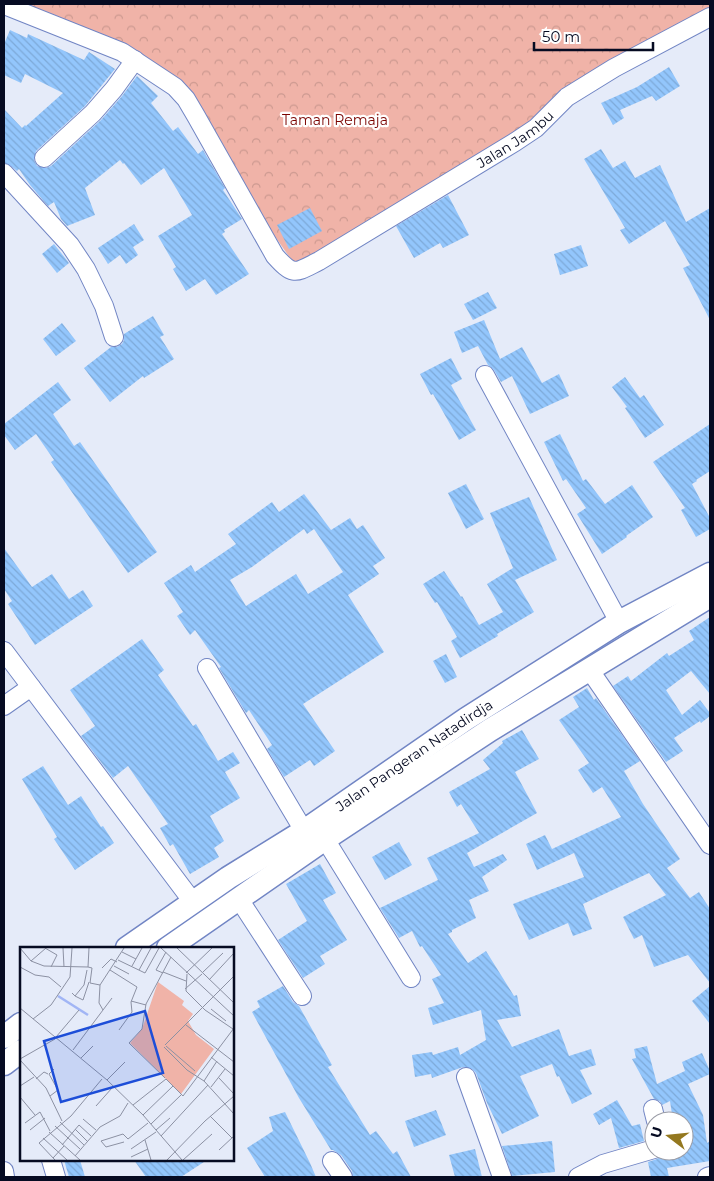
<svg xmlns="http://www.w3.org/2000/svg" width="714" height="1181" font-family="Montserrat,sans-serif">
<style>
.park{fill:url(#park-crowns)}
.building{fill:url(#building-back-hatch);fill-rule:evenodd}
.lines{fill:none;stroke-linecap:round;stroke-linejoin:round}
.minor-casing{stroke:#7185c4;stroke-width:20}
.major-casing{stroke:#7185c4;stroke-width:25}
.minor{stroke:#fff;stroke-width:18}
.major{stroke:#fff;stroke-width:22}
.labels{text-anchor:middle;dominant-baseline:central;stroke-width:4.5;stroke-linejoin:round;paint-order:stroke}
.park-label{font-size:14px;fill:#7a0400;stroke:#fff}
.street-label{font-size:14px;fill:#060b22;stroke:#fff}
.inset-river{fill:none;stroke:#a1b5f5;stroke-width:2.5}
.inset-road{fill:none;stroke:#8c91a3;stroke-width:1}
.view{fill:#1d4ed8;fill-opacity:0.15;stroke:#1d4ed8;stroke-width:2.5}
.inset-edge{fill:none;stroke:#060b22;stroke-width:2.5}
</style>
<defs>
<pattern id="park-crowns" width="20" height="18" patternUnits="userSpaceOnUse" patternTransform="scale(1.25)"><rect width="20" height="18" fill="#f0b3a8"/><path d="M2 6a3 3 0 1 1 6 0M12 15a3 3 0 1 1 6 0" fill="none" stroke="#cc9990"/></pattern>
<pattern id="building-back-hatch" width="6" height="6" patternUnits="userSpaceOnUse" patternTransform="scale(1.25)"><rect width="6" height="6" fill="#93c6fc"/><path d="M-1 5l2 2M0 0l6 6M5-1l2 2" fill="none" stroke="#7da9d8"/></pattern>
</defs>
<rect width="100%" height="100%" fill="#e5ebf9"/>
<polygon class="park" points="28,4 710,4 710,20 593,84 415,213 295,265 173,91"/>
<g class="building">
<polygon points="10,30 27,38 28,34 84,60 89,52 115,69 85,106 36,151 34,160 37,166 46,168 51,166 101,120 122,96 137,76 158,96 151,103 173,131 178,127 198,154 203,150 225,188 223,190 242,219 224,230 225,232 222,234 249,274 216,295 205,279 186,291 173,269 176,267 158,236 192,215 164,168 141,185 124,163 123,164 120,160 85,188 95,215 67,226 61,219 54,202 48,206 30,185 19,169 17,171 11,166 4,163 4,109 22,128 25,125 26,126 63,93 25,74 21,83 4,75 4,44"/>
<polygon points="669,67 680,86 656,101 652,96 620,110 624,118 613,125 601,103 637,87"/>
<polygon points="601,149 613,168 625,161 635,178 660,165 686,222 710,208 710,320 683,268 690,265 665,221 629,244 620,230 625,228 584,159"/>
<polygon points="448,195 469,235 443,248 440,243 414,258 396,226"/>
<polygon points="310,208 322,231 289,249 277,225"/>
<polygon points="134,224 144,240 133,247 138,255 126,264 120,255 108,264 98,248"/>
<polygon points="54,244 69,263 57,273 42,254"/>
<polygon points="581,245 588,266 560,275 554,254"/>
<polygon points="488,292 497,308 473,320 464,304"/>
<polygon points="153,316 164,335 160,337 174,359 144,378 143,376 110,402 84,368 111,347 117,347 122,344 124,340 124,334"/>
<polygon points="484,320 500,359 522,347 542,383 559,374 569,396 530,414 512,376 501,382 494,370 488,365 478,346 462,353 454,332"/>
<polygon points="62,323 76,341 56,356 43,339"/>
<polygon points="451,358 462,379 451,385 476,430 459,440 433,394 431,395 420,374"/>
<polygon points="625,377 640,398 644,395 664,425 645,438 625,408 627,407 612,387"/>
<polygon points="58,382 71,400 53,414 74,446 80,442 157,552 128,573 51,462 54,460 36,434 15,450 4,435 4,424"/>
<polygon points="710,424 710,471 696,480 697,481 692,484 710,518 710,529 696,537 681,510 685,508 653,462"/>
<polygon points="560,434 583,481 586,479 605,504 632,485 653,517 626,536 627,537 602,554 577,514 586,508 566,479 563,481 544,442"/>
<polygon points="466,484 484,519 466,529 448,493"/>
<path d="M304,494L331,530L350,518L357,529L363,525L385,558L373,566L379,574L348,595L384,652L303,704L335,751L314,766L310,760L284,777L267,749L272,745L249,710L246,713L219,668L221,667L195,630L190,635L177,616L183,612L164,583L191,565L195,572L236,544L228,534L272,502L279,512ZM304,529L307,534L314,529L343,572L308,594L296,574L246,606L230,580L252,567Z"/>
<polygon points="529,497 557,560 515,580 534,612 497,634 498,636 460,658 451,641 457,637 437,602 435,603 423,584 444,571 461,597 462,596 479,625 503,612 487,584 513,568 490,513"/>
<polygon points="4,548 32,587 52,574 69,599 83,590 93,606 35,645 8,604 12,601 4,589"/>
<polygon points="710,617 710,694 691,671 666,690 682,715 700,700 710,713 710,716 701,723 700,721 674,738 683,751 666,762 613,686 628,676 631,681 667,653 669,656 694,640 689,631"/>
<polygon points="142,639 164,670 158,675 193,726 196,724 218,761 233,752 240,763 225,772 240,798 210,816 224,841 214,848 219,857 190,874 173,844 170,846 160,828 168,824 128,766 113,778 81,736 95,726 70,690"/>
<polygon points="446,654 457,677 445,683 433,661"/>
<polygon points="587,688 594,700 596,698 640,761 624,771 643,804 680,859 667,868 690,898 699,892 710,909 710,983 688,955 654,967 642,935 634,939 623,917 666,895 649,873 583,904 592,929 573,936 568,923 529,940 513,904 584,877 574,853 537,870 526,844 545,835 552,849 621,817 602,787 593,793 578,770 589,763 559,720 579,707 573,697"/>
<polygon points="522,730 539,759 515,772 537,813 467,853 474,867 503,854 507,860 482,877 489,891 469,900 476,918 452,930 452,932 448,934 468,963 486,951 514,996 517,995 521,1016 497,1020 512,1047 559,1029 569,1056 591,1049 596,1065 580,1070 592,1094 572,1104 559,1076 557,1077 552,1064 520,1076 539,1116 502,1134 487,1103 476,1073 472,1069 463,1067 432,1078 431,1074 415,1077 412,1055 432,1052 433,1055 458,1047 460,1055 486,1040 481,1010 433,1025 428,1008 444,1003 432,979 441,975 422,946 420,947 412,931 399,938 380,908 438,880 427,858 479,833 461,804 457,807 449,792 490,769 483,760 503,743 502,741"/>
<polygon points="43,766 68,805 81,796 101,827 103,826 114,843 75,870 54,839 57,837 22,779"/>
<polygon points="399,842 412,865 385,880 372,857"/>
<polygon points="320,864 336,893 323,900 347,940 320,956 325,964 303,978 278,940 307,921 286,884"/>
<polygon points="283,986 293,1002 299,1006 332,1065 328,1067 370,1135 376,1131 393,1154 397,1151 411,1177 353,1177 352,1171 341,1155 333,1150 331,1150 299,1098 252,1012 260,1007 257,1001"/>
<polygon points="710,986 710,1024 692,1001"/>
<polygon points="647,1046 657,1084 685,1071 682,1062 702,1053 710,1071 710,1074 688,1084 703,1115 707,1143 710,1141 710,1161 667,1168 669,1177 651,1177 648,1162 657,1159 662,1155 684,1151 684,1121 673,1121 670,1101 662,1105 660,1101 654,1099 632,1059 636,1058 634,1049"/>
<polygon points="617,1100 632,1126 640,1124 644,1141 619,1148 611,1118 599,1125 593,1114"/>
<polygon points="436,1110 446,1135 414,1147 405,1121"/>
<polygon points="285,1112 310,1163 316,1177 265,1177 247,1148 273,1131 269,1117"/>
<polygon points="552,1141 555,1172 512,1176 502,1146"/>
<polygon points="475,1149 482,1177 455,1177 449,1155"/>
<polygon points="64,1160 80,1160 85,1177 69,1177"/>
<polygon points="134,1160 207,1160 181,1177 146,1177"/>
</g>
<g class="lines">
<g class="minor-casing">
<g id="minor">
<path id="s1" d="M4,5L122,52L175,87L186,99L196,116L275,256C294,277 295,273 319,261L515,142L536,128L567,97L614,68L710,17"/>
<polyline points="44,158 93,113 114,89 135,60"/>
<polyline points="4,173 70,245 86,269 104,306 114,337"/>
<polyline points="485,375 619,622"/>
<polyline points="4,651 193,902"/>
<polyline points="207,668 304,831"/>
<polyline points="589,669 710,845"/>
<polyline points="4,706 31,687"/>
<polyline points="325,839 411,978"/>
<polyline points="239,899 302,996"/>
<polyline points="466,1077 502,1177"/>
<polyline points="653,1109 656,1121"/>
<polyline points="51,1160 56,1177"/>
<polyline points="332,1161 343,1177"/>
<polyline points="4,1171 5,1177"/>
<polyline points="578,1177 603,1164 654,1149"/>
<polyline points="707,1177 710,1176"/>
</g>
</g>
<g class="major-casing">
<g id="major">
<path id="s2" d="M127,948L228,878L304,831L466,719L619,622L710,574"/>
<polyline points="168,948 325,839 490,730 710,596"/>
<polyline points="4,1037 21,1024"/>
<polyline points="4,1064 21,1051"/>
</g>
</g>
<use href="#minor" class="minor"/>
<use href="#major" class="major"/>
</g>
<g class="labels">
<g class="park-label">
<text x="335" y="120">Taman Remaja</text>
</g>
<g class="street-label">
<text stroke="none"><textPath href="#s1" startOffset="670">Jalan Jambu</textPath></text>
<text stroke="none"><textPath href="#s2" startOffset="346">Jalan Pangeran Natadirdja</textPath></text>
</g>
</g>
<g transform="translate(20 947)">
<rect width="214" height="214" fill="#e5ebf9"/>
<path d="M138,35L164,54L162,58L173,67L168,74L176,88L194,102L161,147L110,96L122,82Z" fill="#f0b3a8"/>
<path class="inset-river" d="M38,49L68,68"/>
<path class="inset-road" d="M0,1L11,14L24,19L68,20M25,1L37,8L31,20M43,1L44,20M69,1L68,20L72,21L70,36L80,38M141,1L214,69M157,1L214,56M102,5L116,12M98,13L125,26L139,1M11,14L26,1M94,19L109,27M112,19L122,1M0,20L15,28L29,30L41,40M82,21L91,12L97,15M90,23L117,40L111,55L112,65L99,83M119,23L131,1M143,25L166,34M183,25L203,6M143,26L136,23L146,5M166,26L192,1M167,27L166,44L185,63L213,82M189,33L214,6M165,42L182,27M52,46L55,49L64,38L67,23M55,49L63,53L69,35M111,54L126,58M0,61L87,133L123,168L162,213M191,62L206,74M83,63L79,56L80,38L104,1M13,72L31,58L50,30L52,1M166,78L214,115M36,90L59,63M145,98L214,29M146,99L175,124M144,100L167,123L184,134L214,167M53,103L92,51M191,110L214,129M61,111L73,99M0,112L35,92M0,113L26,141L42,174M145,131L109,96L122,82L126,57L151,10M199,131L214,147M16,132L24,125L28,127M87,133L105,115M184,134L197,114M0,139L14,130M191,140L205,122M30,149L38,143L29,127L34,122M0,150L15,168M113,158L146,132L163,149L214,81M76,159L92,141M123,168L153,139M190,169L212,191M63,172L76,183M40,175L64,198M5,176L20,165L30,184M131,177L161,148M35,179L60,202M55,182L67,194M10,183L25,171M136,183L150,171M29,185L60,213M141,189L188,138M23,191L47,213M108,192L128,176M125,193L131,213M104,195L86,200L81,194L103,187L108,192M42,198L59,178L71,189M111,202L136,185M199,203L214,189M55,209L80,180L100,169L108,156M111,210L128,202M33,211L44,199M35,213L19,196L51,169L82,132M147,213L185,174L214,149M163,213L192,187"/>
<path class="view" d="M125,64L143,126L41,155L24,94Z"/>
<rect width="214" height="214" class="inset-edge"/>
</g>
<rect width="714" height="1181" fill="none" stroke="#060b22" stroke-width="10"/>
<g transform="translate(669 1136) rotate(286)"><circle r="24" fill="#ffffff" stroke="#9b9da7"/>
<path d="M0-4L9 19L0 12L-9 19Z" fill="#94781f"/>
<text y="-8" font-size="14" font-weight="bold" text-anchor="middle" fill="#060b22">U</text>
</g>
<path d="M534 42v8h119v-8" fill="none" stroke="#060b22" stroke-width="2.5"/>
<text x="542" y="42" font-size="15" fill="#060b22" stroke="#ffffff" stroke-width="4" paint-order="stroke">50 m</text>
</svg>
